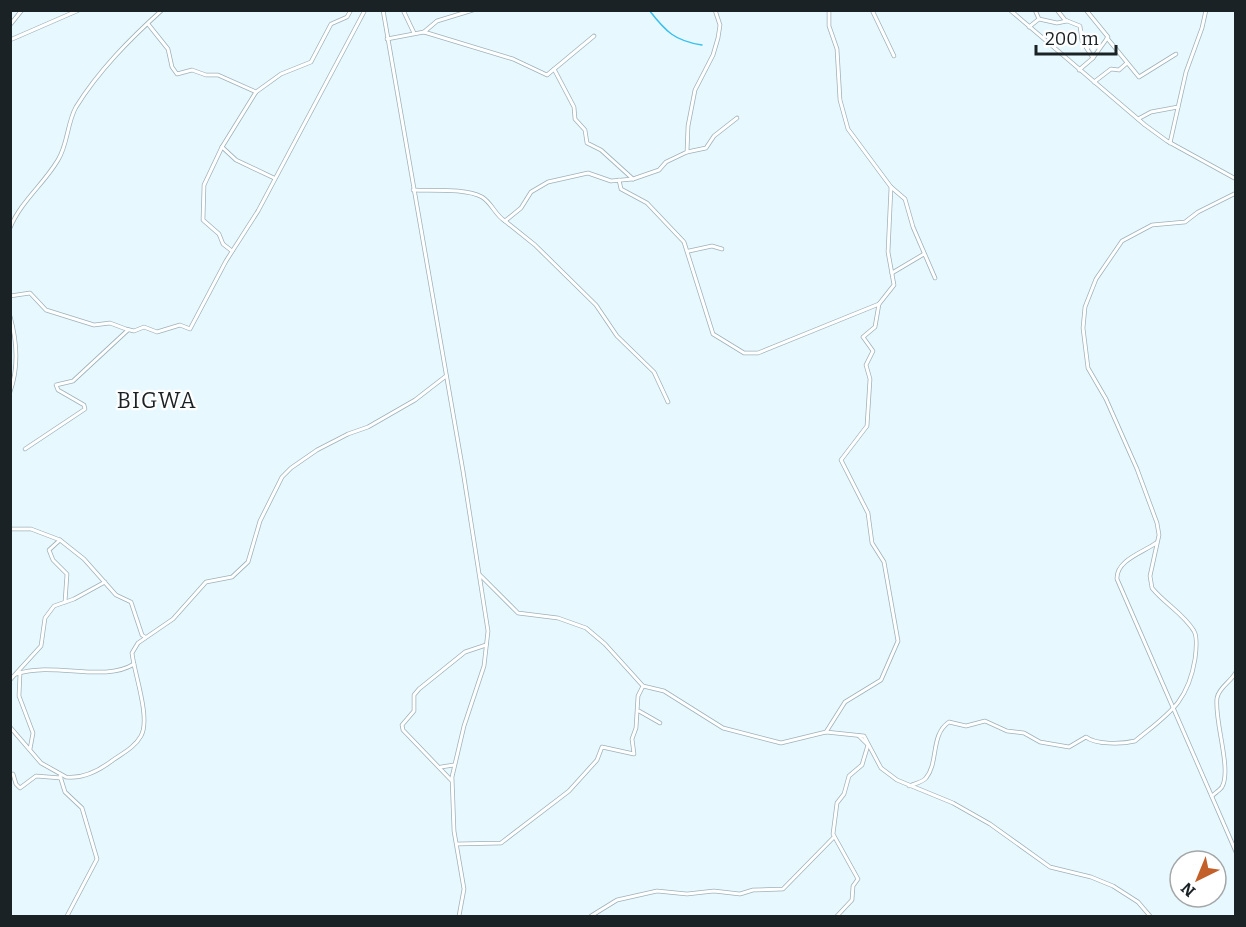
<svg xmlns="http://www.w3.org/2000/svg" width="1246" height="927" font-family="Bitter,serif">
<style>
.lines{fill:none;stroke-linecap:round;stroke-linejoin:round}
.stream{stroke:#39c0ee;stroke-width:1.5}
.minor-casing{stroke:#9eb1b9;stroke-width:4.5}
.minor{stroke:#fff;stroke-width:3}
.labels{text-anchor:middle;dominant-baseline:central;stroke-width:4.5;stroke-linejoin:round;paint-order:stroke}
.quarter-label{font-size:22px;letter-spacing:1.5px;fill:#1b2225;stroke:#fff}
</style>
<rect width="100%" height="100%" fill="#e8f8ff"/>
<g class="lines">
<path class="stream" d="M649,10C666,32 675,41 702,45"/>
<g class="minor-casing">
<g id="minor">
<polyline points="383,10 463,471 488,631 484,666 464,726 452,777 454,831 464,889 459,916"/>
<polyline points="403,10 414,33"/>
<polyline points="872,10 894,56"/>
<polyline points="1010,10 1145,125 1167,141 1236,179"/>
<polyline points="1035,10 1039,19"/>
<polyline points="1057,10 1065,20 1080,26 1082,41 1093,58"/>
<polyline points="148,24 168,49 172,67 177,74 192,70 206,75 218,75 256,92 281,74 311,62 331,24 347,17 351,10"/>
<polyline points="10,25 22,10"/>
<polyline points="1029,27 1039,19 1057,23 1067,21"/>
<polyline points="424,32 437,21 473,10"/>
<polyline points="1107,38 1139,77 1176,54"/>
<polyline points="387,39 424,32 513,59 547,75 594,36"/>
<polyline points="10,40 79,10"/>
<polyline points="554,69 574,107 575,119 585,130 587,143 601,150 633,179"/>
<polyline points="1079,70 1093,58 1108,37 1086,10"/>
<polyline points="1094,82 1111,69 1119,70 1127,63"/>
<polyline points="1138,119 1151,112 1178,107"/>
<polyline points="1170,143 1186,72 1202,28 1206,10"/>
<polyline points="222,147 236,160 274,178"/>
<polyline points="687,152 706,148 714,136 737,118"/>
<polyline points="619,180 621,189 647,203 684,242 713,334 744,353 758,353 879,304"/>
<polyline points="891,187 905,199 913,227 935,278"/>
<path d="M413,190C432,191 465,188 482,197C492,203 495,215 505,221L521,208L531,192L548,182L588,173L611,181L633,179L659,170L666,162L687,152L688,126L695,90L713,55L718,38L720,25L715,10"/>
<polyline points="505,221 535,245 596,305 617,336 654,372 668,402"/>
<path d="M10,228C21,201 44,184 58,160C68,144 67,123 76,107C99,70 130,39 162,10"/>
<polyline points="232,251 223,244 219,234 203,220 204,185 222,147 256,92"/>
<polyline points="689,251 712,246 722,249"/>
<polyline points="892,273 924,254"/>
<polyline points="10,296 30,293 46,310 94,325 110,323 126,329 134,331 144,327 157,332 180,325 190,329 226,261 258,211 365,10"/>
<path d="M10,316C17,341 19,367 10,392"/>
<polyline points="25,449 85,409 84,405 58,390 56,385 73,381 128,330"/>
<polyline points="10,529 31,529 60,540 84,559 116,595 131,602 142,635 145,637"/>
<polyline points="60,540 49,550 53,560 67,574 65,602"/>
<path d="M1156,543C1144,552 1116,560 1117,579L1236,852"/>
<polyline points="480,575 518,613 558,618 586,628 605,644 643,686 664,691 723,728 781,743 826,732 864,736 881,768 897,780 953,803 990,824 1050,867 1091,877 1113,886 1138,902 1150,916"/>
<polyline points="20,673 19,696 33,733 30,749"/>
<path d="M16,674C54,661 104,683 134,664"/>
<polyline points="10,680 41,646 45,618 54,606 74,599 105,582"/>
<polyline points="639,711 660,723"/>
<path d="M10,727L41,763L66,777C83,779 100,770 113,760C123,753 135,747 141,736C151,718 134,673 132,653L138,643L173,619L206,582L232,577L248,562L260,521L282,477L291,468L317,450L348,434L368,427L415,400L446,376"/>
<polyline points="826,732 845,702 881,680 898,641 884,562 872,543 868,513 841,460 867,426 870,379 866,365 873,351 863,337 875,327 879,304 894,285 888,252 891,187 848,129 840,100 837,49 829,26 829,10"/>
<polyline points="441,767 454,765"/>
<polyline points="13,774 16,784 20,788 36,776 61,778"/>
<polyline points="60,776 65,792 82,808 97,859 67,916"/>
<polyline points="451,780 403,730 402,725 414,711 414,695 419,689 465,652 486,645"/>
<path d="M909,786C914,784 923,782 926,778C939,762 930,735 949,722L966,726L985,721L1007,731L1024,733L1040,742L1069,747L1086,737C1096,745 1123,744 1135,741C1168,714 1188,703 1195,659C1196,651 1198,638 1194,631C1183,613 1165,604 1152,588L1150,576L1159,535L1157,523L1137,469L1106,399L1088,368L1083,328L1085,307L1096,279L1122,241L1152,225L1185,222L1198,212L1236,193"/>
<path d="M1212,796C1215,793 1220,790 1222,787C1232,769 1214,721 1217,698C1219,687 1231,682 1236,672"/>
<polyline points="457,844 501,843 569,791 597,760 602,747 634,754 632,739 636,728 638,696 643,686"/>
<polyline points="591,916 617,900 657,891 687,894 714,891 740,894 753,890 783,889 834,837"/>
<polyline points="837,916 852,900 853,886 858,879 833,834 837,803 844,794 849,776 862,765 868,745 859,736"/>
</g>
</g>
<use href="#minor" class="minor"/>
</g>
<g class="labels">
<g class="quarter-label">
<text x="157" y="400">BIGWA</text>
</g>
</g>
<rect width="1246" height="927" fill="none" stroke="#1b2225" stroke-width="24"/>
<g transform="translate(1198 879) rotate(223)"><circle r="28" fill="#ffffff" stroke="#a4a7a8" stroke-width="1.5"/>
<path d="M0-4.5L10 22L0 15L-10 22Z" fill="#c35f29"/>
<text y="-9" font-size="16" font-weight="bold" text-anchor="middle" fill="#1b2225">N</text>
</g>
<path d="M1036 45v9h80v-9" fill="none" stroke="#1b2225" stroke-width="3"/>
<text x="1045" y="45" font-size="18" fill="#1b2225" stroke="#ffffff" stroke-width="4.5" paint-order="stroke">200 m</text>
</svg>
